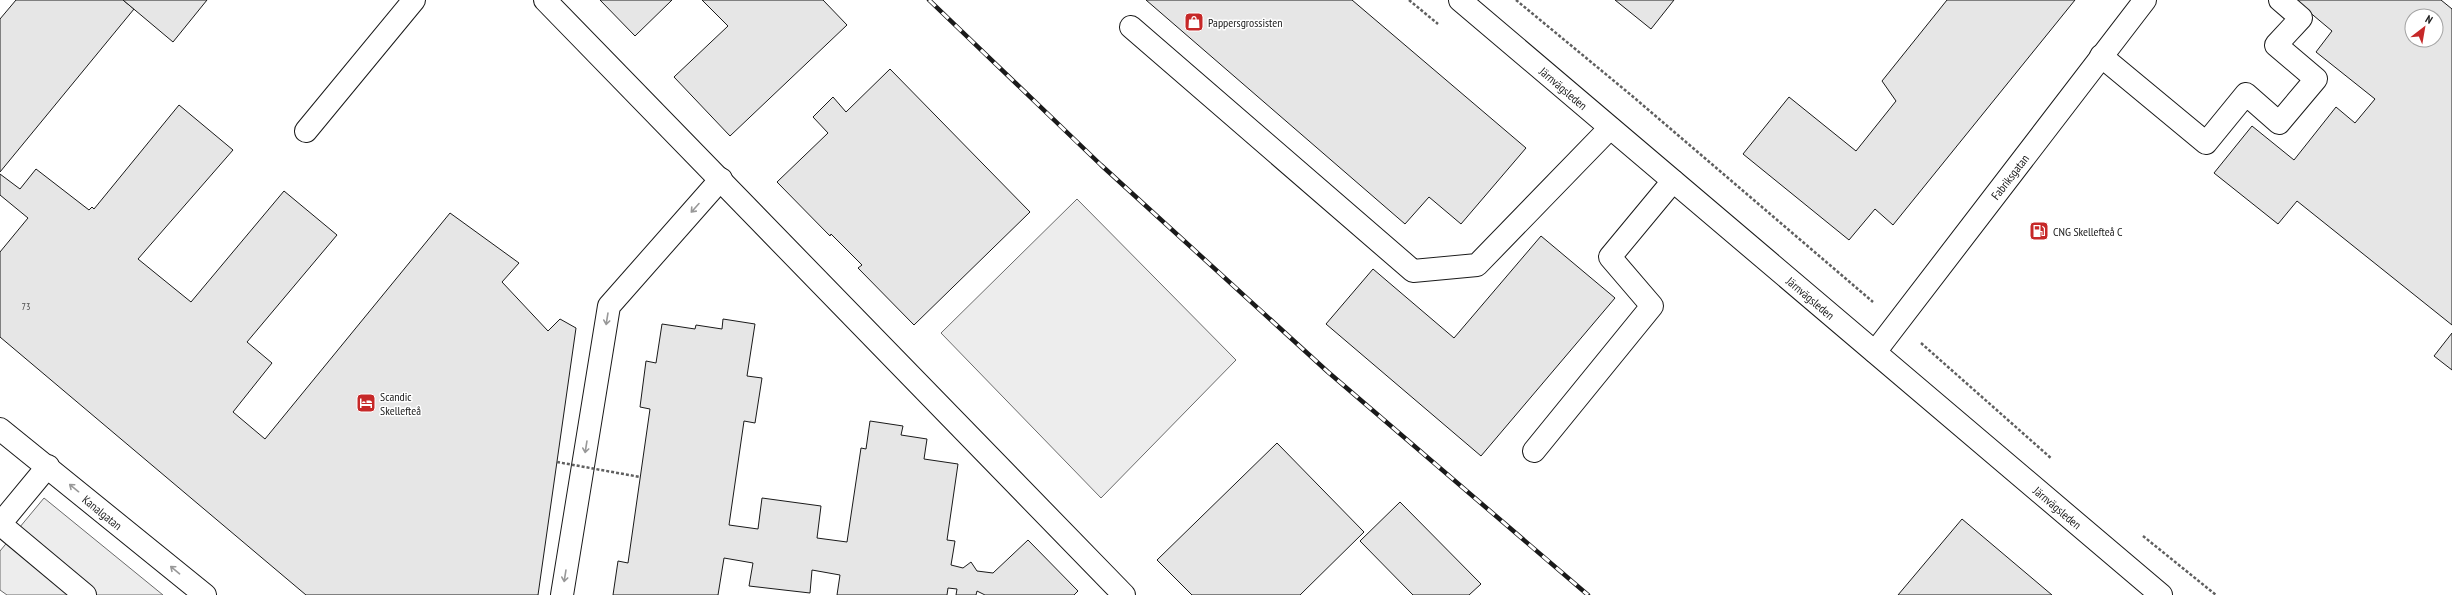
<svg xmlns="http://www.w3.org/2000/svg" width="2452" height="595" font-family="'PT Sans Narrow',sans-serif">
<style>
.parking{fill:#ededed;stroke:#6a6a6a}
.building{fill:#e6e6e6;stroke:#1a1a1a;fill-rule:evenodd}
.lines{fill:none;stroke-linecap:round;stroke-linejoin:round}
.minor-casing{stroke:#1a1a1a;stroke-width:24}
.major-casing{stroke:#1a1a1a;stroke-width:24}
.path{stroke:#5f5f5f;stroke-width:2.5;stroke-dasharray:3 2;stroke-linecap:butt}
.minor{stroke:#fff;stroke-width:22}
.major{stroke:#fff;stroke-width:22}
.rail-casing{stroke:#1a1a1a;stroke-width:4.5}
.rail{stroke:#fff;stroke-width:3;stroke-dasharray:9;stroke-linecap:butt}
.path-bridge{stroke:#5f5f5f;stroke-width:2.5;stroke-dasharray:3 2;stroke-linecap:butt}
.oneway{stroke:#989898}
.labels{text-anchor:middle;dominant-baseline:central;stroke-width:3;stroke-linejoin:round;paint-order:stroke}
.number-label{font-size:10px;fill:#4d4d4d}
.poi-label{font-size:12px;fill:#1a1a1a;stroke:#fff;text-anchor:start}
.street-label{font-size:12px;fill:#1a1a1a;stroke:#fff}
</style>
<rect width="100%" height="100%" fill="#fff"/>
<g class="parking">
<polygon points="1077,199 1236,360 1101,498 941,333"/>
<polygon points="44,498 163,595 7,595 0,590 0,551"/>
</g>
<g class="building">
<polygon points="16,0 123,0 134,9 0,172 0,19"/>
<polygon points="123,0 207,0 173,42"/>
<polygon points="600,0 672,0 635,36"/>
<polygon points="702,0 823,0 847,25 730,136 674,77 728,26"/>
<polygon points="1146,0 1352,0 1526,148 1461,224 1429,197 1405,224"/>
<polygon points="1615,0 1674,0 1651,29"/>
<polygon points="1947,0 2075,0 1893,225 1875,209 1849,240 1743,154 1789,97 1856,151 1896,101 1882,81"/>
<path d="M2295,0H2441L2452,9V325L2297,201L2278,224L2214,173L2252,126L2294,160L2336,107L2355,123L2375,99L2316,52L2332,31ZM2412,16H2436V40H2412Z"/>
<polygon points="890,69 1030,212 914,325 858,268 862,265 831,234 830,236 777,182 828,133 813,117 833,97 846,112"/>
<polygon points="179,105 233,150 138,259 191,302 284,191 337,235 247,342 272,363 233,412 265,439 450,213 519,263 502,282 548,331 560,319 576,328 538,595 306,595 0,337 0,252 28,218 0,195 0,174 20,189 36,169 89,210 92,207 94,209"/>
<polygon points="1541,236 1615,298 1481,456 1326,324 1373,269 1454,338"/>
<polygon points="723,319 755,324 747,376 762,378 755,423 744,421 729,525 758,529 762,498 821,506 817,538 847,542 861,448 866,449 870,421 903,426 901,435 927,439 924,459 958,464 947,540 955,541 951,565 963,568 971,562 977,571 993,573 1028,540 1078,591 1074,595 985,595 977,591 976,595 956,595 957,589 948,588 947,595 837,595 840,575 812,570 810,593 749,586 753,563 724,558 718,595 613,595 618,561 628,563 650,409 640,407 646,361 656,363 662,324 695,329 696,325 722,329"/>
<polygon points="2452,333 2452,370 2434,356"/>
<polygon points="1277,443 1364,532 1300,595 1192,595 1157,560"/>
<polygon points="1400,502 1481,584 1469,595 1413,595 1360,541"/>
<polygon points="1962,519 2052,595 1898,595"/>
</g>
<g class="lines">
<g class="minor-casing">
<g id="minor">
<polyline points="545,0 1124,595"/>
<polyline points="1131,27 1413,271 1477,265 1610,128"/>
<polyline points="2101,56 2206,143 2246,94 2279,123 2316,79 2276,45 2301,18 2280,0"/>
<polyline points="306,131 414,0"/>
<path id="s1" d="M1875,352L2145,0"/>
<path id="s2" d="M0,429L205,595"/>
<polyline points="1534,451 1652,306 1610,257 1673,181"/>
<polyline points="0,524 85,595"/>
<polyline points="0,524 48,466"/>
<polyline points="562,595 609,306 721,179"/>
</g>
</g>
<g class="major-casing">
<g id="major">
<path id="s3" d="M1460,0L2161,595"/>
</g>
</g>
<g class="path">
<polyline points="1409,0 1438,24"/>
<polyline points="1516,0 1631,95 1873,302"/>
<polyline points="1921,343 2052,459"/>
<polyline points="2143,536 2216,595"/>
</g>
<use href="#minor" class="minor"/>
<use href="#major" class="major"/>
<g class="rail-casing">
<polyline id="rail" points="929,0 1101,165 1328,372 1588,595"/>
</g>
<use href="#rail" class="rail"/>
<polyline class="path-bridge" points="557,462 640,477"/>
</g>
<defs><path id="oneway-shaft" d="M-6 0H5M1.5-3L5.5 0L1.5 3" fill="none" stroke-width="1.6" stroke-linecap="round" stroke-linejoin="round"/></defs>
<g class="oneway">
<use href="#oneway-shaft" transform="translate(695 208) rotate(132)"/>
<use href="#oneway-shaft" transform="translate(607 319) rotate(99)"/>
<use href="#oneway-shaft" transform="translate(586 447) rotate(99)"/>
<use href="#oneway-shaft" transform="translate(74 488) rotate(-141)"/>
<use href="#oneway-shaft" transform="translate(175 570) rotate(-140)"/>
<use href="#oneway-shaft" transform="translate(565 576) rotate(99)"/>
</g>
<defs>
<g id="shop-square" transform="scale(1)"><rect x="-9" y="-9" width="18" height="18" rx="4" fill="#c62828" stroke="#fff"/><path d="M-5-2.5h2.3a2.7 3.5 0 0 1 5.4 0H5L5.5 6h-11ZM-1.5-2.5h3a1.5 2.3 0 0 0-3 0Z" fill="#fff"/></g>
<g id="fuel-square" transform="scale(1)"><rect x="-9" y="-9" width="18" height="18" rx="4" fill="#c62828" stroke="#fff"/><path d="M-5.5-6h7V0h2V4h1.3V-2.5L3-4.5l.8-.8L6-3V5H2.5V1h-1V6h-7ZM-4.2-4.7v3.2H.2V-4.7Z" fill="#fff"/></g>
<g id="hotel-square" transform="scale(1)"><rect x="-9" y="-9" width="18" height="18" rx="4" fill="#c62828" stroke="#fff"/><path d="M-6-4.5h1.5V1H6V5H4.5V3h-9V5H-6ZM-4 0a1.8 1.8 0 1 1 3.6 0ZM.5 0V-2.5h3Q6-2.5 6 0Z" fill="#fff"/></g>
</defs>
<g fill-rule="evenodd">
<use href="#shop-square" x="1194" y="22"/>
<use href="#fuel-square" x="2039" y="231"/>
<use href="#hotel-square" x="366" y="403"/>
</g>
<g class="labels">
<g class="number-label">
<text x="26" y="306">73</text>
</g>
<g class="poi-label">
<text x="1208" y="22">Pappersgrossisten</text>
<text x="2053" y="231">CNG Skellefteå C</text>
<text x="380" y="396">Scandic<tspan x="380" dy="14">Skellefteå</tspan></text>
</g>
<g class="street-label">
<text stroke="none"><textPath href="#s3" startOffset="136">Järnvägsleden</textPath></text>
<text stroke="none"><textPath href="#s1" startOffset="221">Fabriksgatan</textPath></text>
<text stroke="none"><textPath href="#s3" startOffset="460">Järnvägsleden</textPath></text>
<text stroke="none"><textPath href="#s3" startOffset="784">Järnvägsleden</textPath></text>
<text stroke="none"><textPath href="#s2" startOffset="132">Kanalgatan</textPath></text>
</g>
</g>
<g transform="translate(2424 28) rotate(31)"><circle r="19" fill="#ffffff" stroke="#a3a3a3"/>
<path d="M0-3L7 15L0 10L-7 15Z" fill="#c62828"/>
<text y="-6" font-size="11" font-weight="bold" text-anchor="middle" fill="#1a1a1a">N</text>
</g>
</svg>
